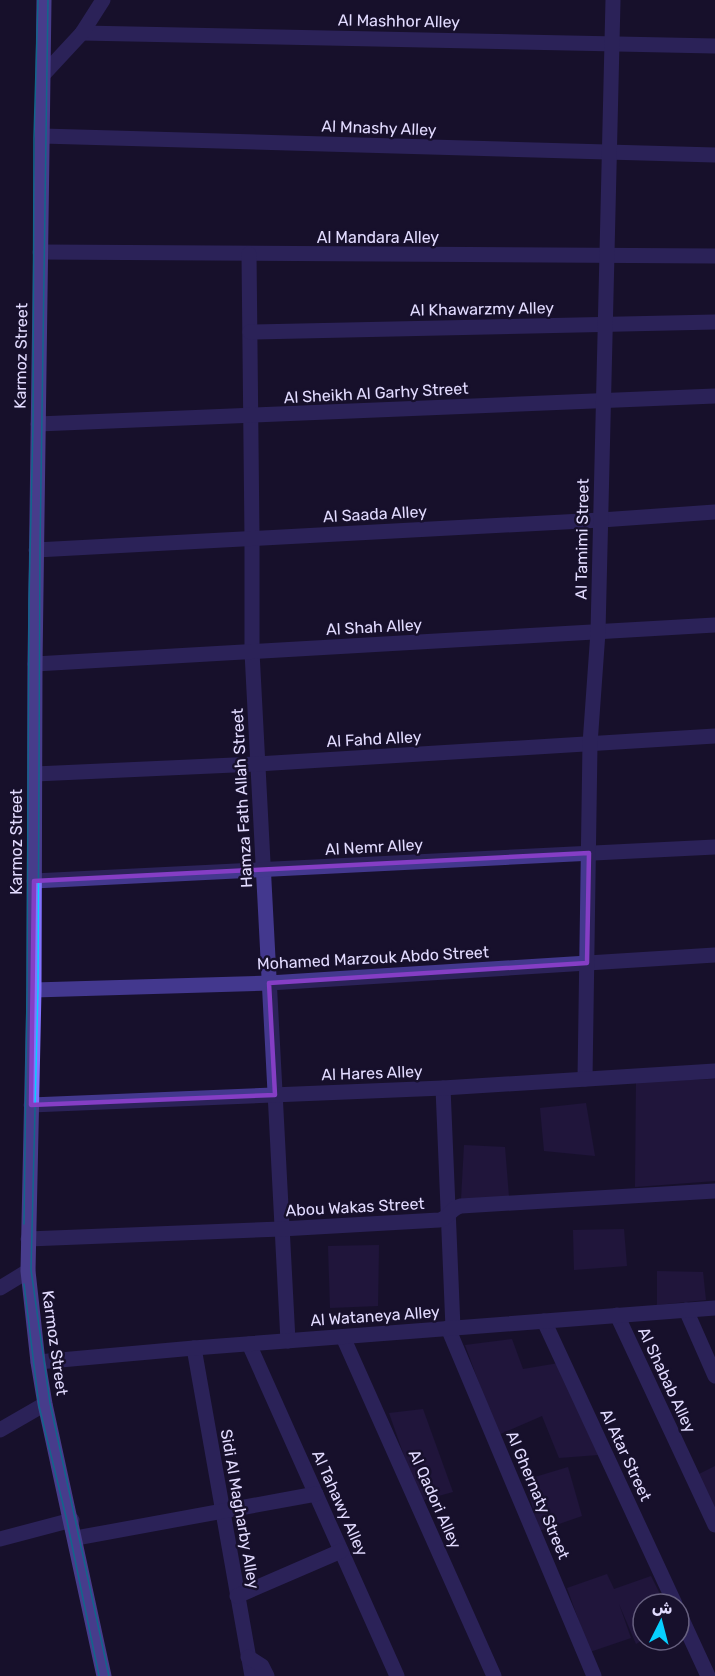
<svg xmlns="http://www.w3.org/2000/svg" width="715" height="1676" font-family="Rubik,'Noto Naskh Arabic',sans-serif">
<style>
.building{fill:#2a1b4e}
.lines{fill:none;stroke-linecap:round;stroke-linejoin:round}
.minor{stroke:#43388e;stroke-width:15}
.secondary{stroke:#8272ff;stroke-width:15}
.tram{stroke:#07cfff;stroke-width:1.5}
.marked{fill:none;stroke:#853ec5;stroke-width:4.5;stroke-linejoin:round}
.labels{text-anchor:middle;dominant-baseline:central;stroke-width:5;stroke-linejoin:round;paint-order:stroke}
.street-label{font-size:16px;fill:#e2dbff;stroke:#17102c}
</style>
<rect width="100%" height="100%" fill="#17102c"/>
<g class="building">
<polygon points="715,1079 715,1181 635,1187 636,1082"/>
<polygon points="586,1103 595,1156 544,1151 540,1108"/>
<polygon points="464,1145 505,1147 509,1197 461,1200"/>
<polygon points="624,1229 627,1266 574,1270 573,1230"/>
<polygon points="379,1245 378,1306 330,1308 328,1246"/>
<polygon points="657,1271 703,1272 706,1300 657,1305"/>
<polygon points="512,1339 523,1369 559,1363 598,1455 559,1458 542,1416 498,1435 465,1345"/>
<polygon points="423,1409 453,1492 420,1501 389,1413"/>
<polygon points="715,1466 715,1518 695,1476"/>
<polygon points="568,1467 582,1516 539,1531 525,1480"/>
<polygon points="607,1574 614,1589 651,1576 665,1604 643,1604 643,1640 636,1644 619,1604 631,1638 590,1652 567,1588"/>
</g>
<g class="lines">
<g class="minor">
<polyline points="82,33 715,46"/>
<polyline points="43,75 82,33 103,0"/>
<polyline points="42,136 715,155"/>
<polyline points="40,252 715,256"/>
<polyline points="249,254 252,538 252,652 288,1341"/>
<polyline points="250,332 715,322"/>
<polyline points="38,424 715,396"/>
<polyline points="36,550 601,520 715,512"/>
<polyline points="35,664 715,625"/>
<polyline points="35,774 257,764 715,736"/>
<polyline points="34,881 715,847"/>
<polyline points="34,990 269,983 715,955"/>
<polyline points="585,1079 590,744 598,632 613,0"/>
<polyline points="443,1088 453,1328"/>
<polyline points="31,1105 443,1088 715,1071"/>
<path d="M28,1239L281,1229L439,1220C449,1219 450,1208 461,1206L715,1191"/>
<polyline points="0,1288 28,1271"/>
<polyline points="686,1310 715,1376"/>
<polyline points="617,1315 715,1525"/>
<polyline points="544,1321 675,1604"/>
<polyline points="448,1328 594,1676"/>
<polyline points="343,1337 494,1676"/>
<polyline points="249,1344 397,1676"/>
<polyline points="194,1348 252,1676"/>
<polyline points="38,1362 194,1348 715,1308"/>
<polyline points="0,1430 45,1404"/>
<polyline points="76,1538 316,1494"/>
<polyline points="0,1539 72,1520"/>
<polyline points="237,1596 341,1551"/>
<polyline points="679,1613 708,1676"/>
<polyline points="248,1657 262,1666 267,1676"/>
</g>
<polyline class="secondary" points="44,0 35,664 34,990 28,1271 38,1362 45,1404 104,1676"/>
<g class="tram">
<polyline points="48,0 40,550 38,990 31,1270 50,1403 109,1676"/>
<polyline points="24,1224 27,992 29,600 33,425 34,138 38,0"/>
<polyline points="24,1284 39,1406 67,1521 99,1676"/>
</g>
</g>
<path d="M0 0H715V1676H0ZM589,853L587,963L269,983L275,1095L31,1105L34,881Z" fill="#17102c" fill-opacity=".55" fill-rule="evenodd"/>
<path class="marked" d="M589,853L587,963L269,983L275,1095L31,1105L34,881Z"/>
<g class="labels">
<g class="street-label">
<text transform="translate(399 21) rotate(1)">Al Mashhor Alley</text>
<text transform="translate(379 128) rotate(2)">Al Mnashy Alley</text>
<text x="378" y="237">Al Mandara Alley</text>
<text transform="translate(482 309) rotate(-1)">Al Khawarzmy Alley</text>
<text transform="translate(21 356) rotate(-89)">Karmoz Street</text>
<text transform="translate(376 393) rotate(-3)">Al Sheikh Al Garhy Street</text>
<text transform="translate(375 514) rotate(-3)">Al Saada Alley</text>
<text transform="translate(582 539) rotate(-89)">Al Tamimi Street</text>
<text transform="translate(374 627) rotate(-3)">Al Shah Alley</text>
<text transform="translate(374 739) rotate(-3)">Al Fahd Alley</text>
<text transform="translate(242 798) rotate(-93)">Hamza Fath Allah Street</text>
<text transform="translate(16 842) rotate(-90)">Karmoz Street</text>
<text transform="translate(374 847) rotate(-3)">Al Nemr Alley</text>
<text transform="translate(373 958) rotate(-3)">Mohamed Marzouk Abdo Street</text>
<text transform="translate(372 1073) rotate(-2)">Al Hares Alley</text>
<text transform="translate(355 1207) rotate(-3)">Abou Wakas Street</text>
<text transform="translate(375 1316) rotate(-4)">Al Wataneya Alley</text>
<text transform="translate(55 1343) rotate(82)">Karmoz Street</text>
<text transform="translate(667 1380) rotate(65)">Al Shabab Alley</text>
<text transform="translate(626 1455) rotate(65)">Al Atar Street</text>
<text transform="translate(538 1495) rotate(67)">Al Ghernaty Street</text>
<text transform="translate(435 1499) rotate(66)">Al Qadori Alley</text>
<text transform="translate(340 1503) rotate(66)">Al Tahawy Alley</text>
<text transform="translate(240 1509) rotate(80)">Sidi Al Magharby Alley</text>
</g>
</g>
<g transform="translate(661 1622) rotate(6)"><circle r="28" fill="#17102c" stroke="#686180" stroke-width="1.5"/>
<path d="M0-4.5L10 22L0 15L-10 22Z" fill="#07cfff"/>
<text y="-9" font-size="16" font-weight="bold" text-anchor="middle" fill="#e2dbff">ش</text>
</g>
</svg>
